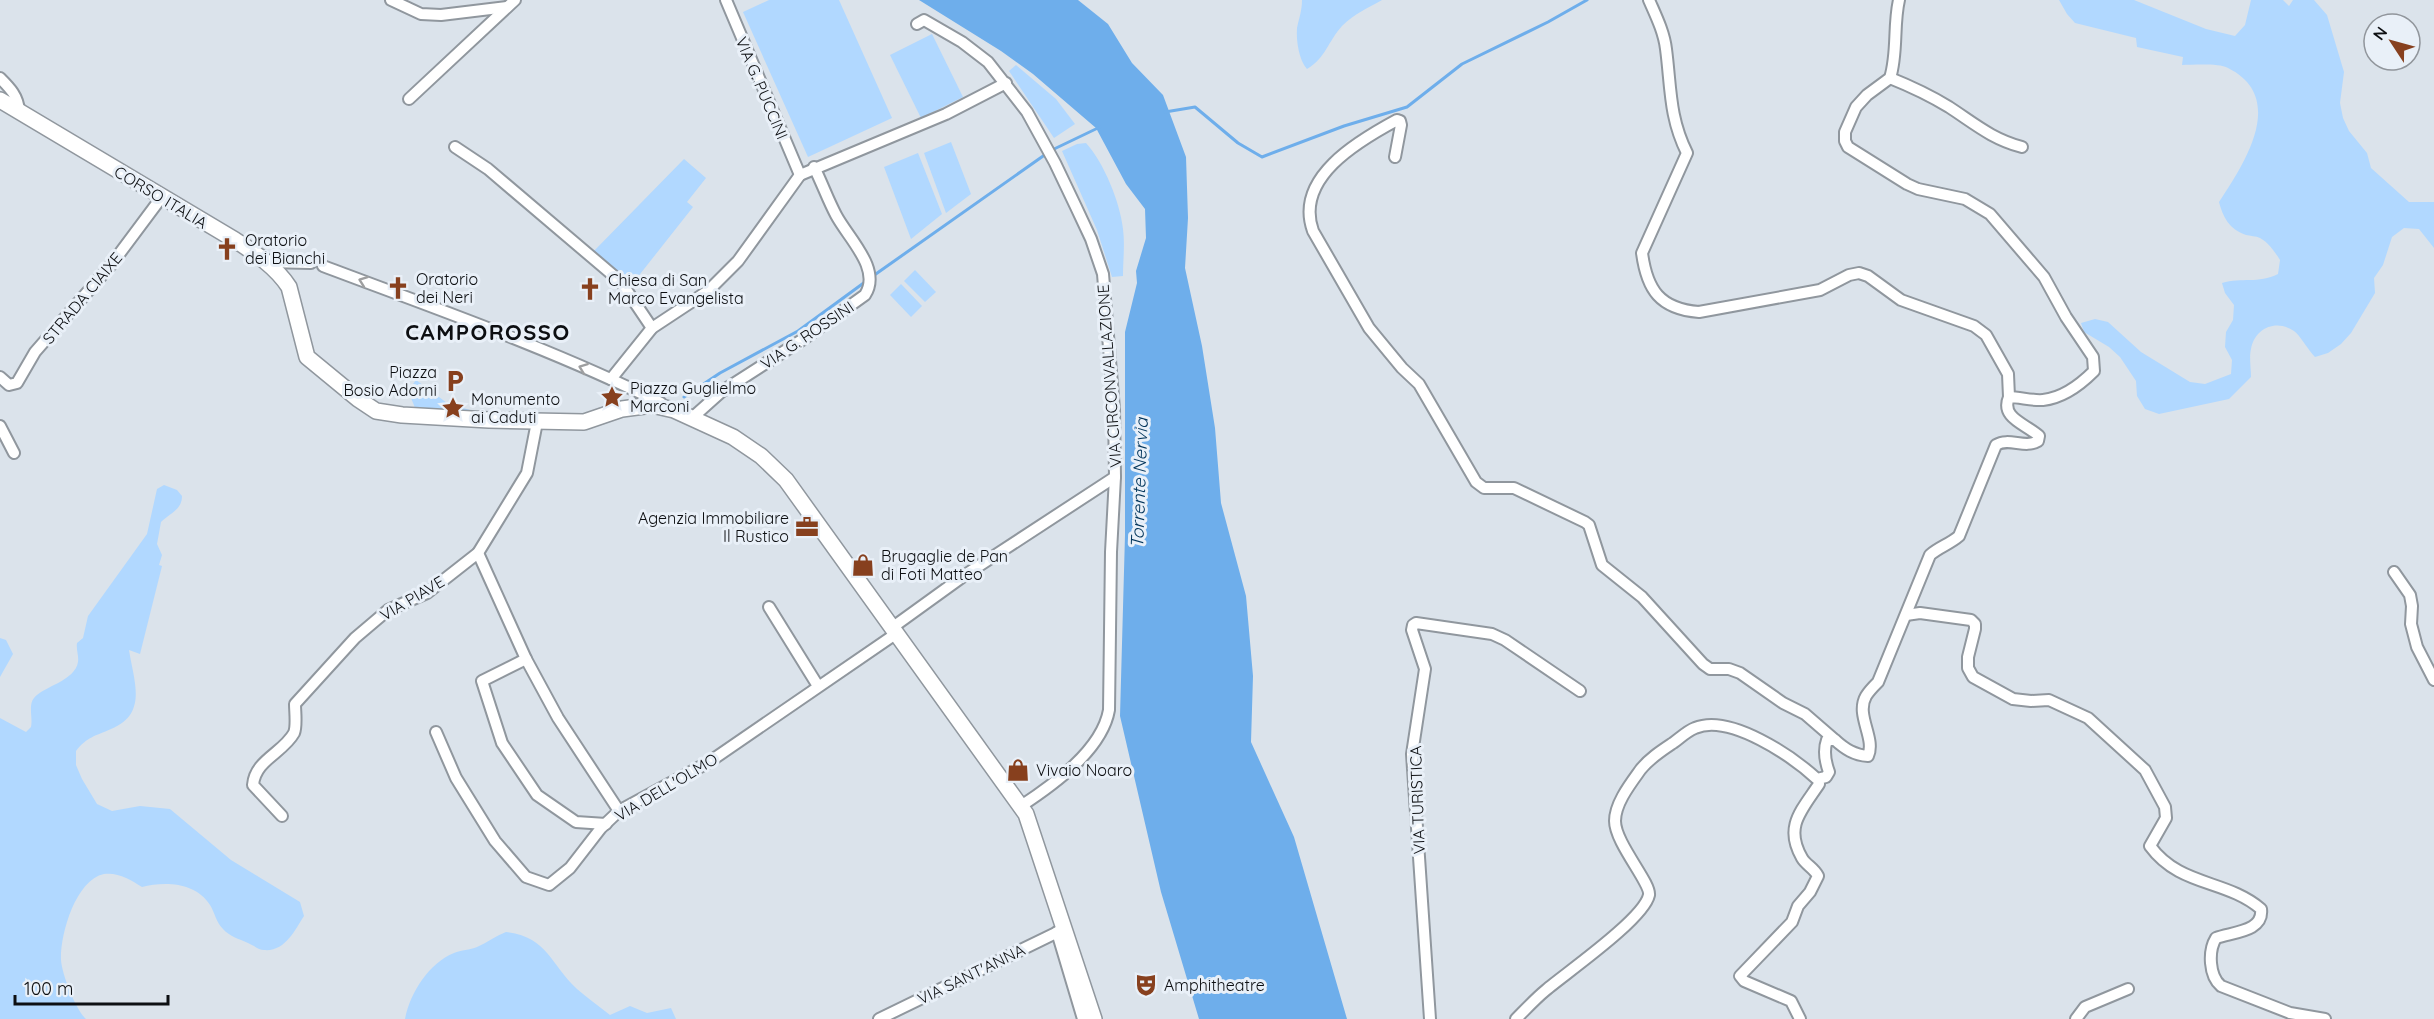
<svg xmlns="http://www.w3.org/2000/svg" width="2434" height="1019" font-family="Quicksand,sans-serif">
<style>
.green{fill:#b1d8ff}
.water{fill:#6eaeeb}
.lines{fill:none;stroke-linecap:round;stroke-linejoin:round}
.stream{stroke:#6eaeeb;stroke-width:3}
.minor-casing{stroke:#90979e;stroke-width:14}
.secondary-casing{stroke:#90979e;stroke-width:18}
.minor{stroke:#fff;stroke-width:10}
.secondary{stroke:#fff;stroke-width:15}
.oneway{stroke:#9e9fa0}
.labels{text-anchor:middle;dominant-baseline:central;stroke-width:6;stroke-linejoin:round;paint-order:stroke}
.street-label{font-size:16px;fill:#0d0f12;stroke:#e9f0f8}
.poi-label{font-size:16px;fill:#0d0f12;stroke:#e9f0f8;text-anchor:start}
.water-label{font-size:18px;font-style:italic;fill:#01345a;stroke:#e9f0f8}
.district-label{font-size:22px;font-weight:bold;letter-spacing:1.5px;fill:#0d0f12;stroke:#e9f0f8}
</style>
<rect width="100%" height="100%" fill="#dbe3eb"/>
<g class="green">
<polygon points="769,0 839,0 892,118 808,157 743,12"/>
<path d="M1302,0H1382C1368,8 1354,14 1342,26C1329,40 1325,59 1307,69C1299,60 1296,41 1297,28C1299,18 1302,11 1302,0Z"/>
<path d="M2059,0H2134L2206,29L2235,36L2245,25L2251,0H2283L2289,6L2293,0H2314L2327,15L2344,72L2340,103L2343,118L2349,131L2367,153L2371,168L2409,202H2434V248L2419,229L2404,228L2392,237L2383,265L2374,278L2375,293L2351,333L2341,344L2328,353L2315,357C2308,350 2300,335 2294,331C2277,319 2255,327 2251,349C2249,357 2251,368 2251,377L2229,399L2159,414L2145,409L2137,396L2136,381L2120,357L2109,347L2084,332L2081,323L2095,319L2108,322L2141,352L2190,382L2205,384L2231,374L2232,360L2225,347L2226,332L2233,320L2234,305L2225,293L2222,283C2242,277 2258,284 2278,274L2280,260C2275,252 2269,243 2260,238C2256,236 2250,236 2246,235C2229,229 2223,217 2219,202C2244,164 2288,98 2228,68C2219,63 2193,65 2182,65L2183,57L2137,47L2136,38L2075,23L2067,14Z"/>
<polygon points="932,34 963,97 921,118 890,55"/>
<polygon points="1016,65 1056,99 1075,124 1054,138 1009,71"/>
<polygon points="951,142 971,194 946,213 924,153"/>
<path d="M1086,143C1104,163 1120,202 1123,229C1125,244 1123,261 1123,276L1112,277L1097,230L1062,151L1077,144Z"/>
<polygon points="918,153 942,214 911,239 884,167"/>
<polygon points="684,159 706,178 687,202 693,207 633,283 593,252"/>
<polygon points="915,270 936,292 925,302 904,281"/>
<polygon points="901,284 922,306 911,317 890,295"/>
<polygon points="416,380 447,403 470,410 470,414 416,410 408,391"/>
<path d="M164,485L177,490L182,496C182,510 170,513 161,522L157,544L162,555L159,565L162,566L140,654L129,650C134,682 148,714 111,729C95,736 87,737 76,751V765L82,779L97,804L112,811L140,806L170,809L231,860L300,902L304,916C295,930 285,952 264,950C259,950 253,945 248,943C239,939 229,936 223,929C216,922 215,913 210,905C196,882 164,881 142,887C131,880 118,872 104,874C75,880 60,936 61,960C62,975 76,1010 86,1019H0V718L26,732L31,727C33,718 28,705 34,698C44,686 75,681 78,662C79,656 76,650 77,643L83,638L88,616L147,534L157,489Z"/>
<polygon points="0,638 6,640 13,654 0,677"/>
<path d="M506,932C548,937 550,964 577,989C587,998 599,1006 610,1015L630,1006L647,1013L671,1008L676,1019H405C410,993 429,963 454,953C461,950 470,950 477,947C487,943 495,936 506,932Z"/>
</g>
<polygon class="water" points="919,0 1078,0 1108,24 1132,63 1163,95 1186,157 1188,218 1185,268 1202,346 1215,428 1221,503 1246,596 1253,676 1251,742 1294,837 1347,1019 1199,1019 1161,892 1120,716 1125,535 1125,332 1137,283 1136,271 1146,238 1145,209 1126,184 1096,128 1033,74 1001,51"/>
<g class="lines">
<g class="stream">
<polyline points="1165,112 1195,107 1238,143 1262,157 1344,126 1407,107 1462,64 1548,22 1587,0"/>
<polyline points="1052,150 1100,127"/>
<polyline points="873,276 1046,154"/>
<polyline points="684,397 720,373 798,331 865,282"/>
</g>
<g class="minor-casing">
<g id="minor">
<polyline points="391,0 421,14 441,15 507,7"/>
<polyline points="726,0 800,175"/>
<path d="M1649,0C1656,16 1664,32 1666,49C1671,87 1669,117 1687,153L1642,253C1647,290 1660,309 1699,312L1820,290L1849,275L1859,273L1868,276L1901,300L1974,326L1986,335L2008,374L2009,397"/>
<path d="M917,24L924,20L962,42L988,62L1027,112L1055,163L1076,207L1091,239L1103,274L1114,409L1115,477L1111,552L1109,710C1102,750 1053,785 1021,806"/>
<path d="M0,78C10,88 18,96 19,111"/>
<path d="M1890,78C1910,86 1931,96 1949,107C1975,124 1992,139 2022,147"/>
<polyline points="409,99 515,0"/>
<polyline points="455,147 488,169 621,282 652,328"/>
<path d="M1395,157L1401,125L1400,121L1397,120C1358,141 1294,178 1313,231L1369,328L1402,368L1419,384L1476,482L1484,488H1514L1585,522L1589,525L1602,565L1642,597L1703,664L1710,669H1729L1740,673L1783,703L1805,714L1835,740"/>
<polyline points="267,262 311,263"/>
<path d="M323,266C437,309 552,349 661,403"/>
<polyline points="0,377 9,385 17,383 35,352 111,265 161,198"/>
<polyline points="611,379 652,328 708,291 738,261 800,175 946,114 1006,83"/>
<path d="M692,418L721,392L805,338L865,295C882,269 848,238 836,215C828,200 822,183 814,167"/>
<polyline points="0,426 14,453"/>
<polyline points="478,553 526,659 558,718 619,811"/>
<polyline points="2394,572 2410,595 2412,606 2411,624 2417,647 2434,680"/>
<polyline points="769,607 818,686"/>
<path d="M1906,615L1920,613L1971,620L1975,624V629L1968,657V668L1973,677L2013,699L2031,701L2049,700L2088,718L2145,770L2165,807L2166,818L2150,846C2180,887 2226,879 2261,909C2264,932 2232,932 2216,938C2208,951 2209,976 2221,986L2290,1013L2325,1019"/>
<polyline points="893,627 965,575 1115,477"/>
<polyline points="526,659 482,681 502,743 537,795 576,822 606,824"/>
<polyline points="436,732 456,778 495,841 526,877 549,885 570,868 601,828 619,811 709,762 897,633"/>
<path d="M282,816L253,785C255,760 283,753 294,733C297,726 295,712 295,704L355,638L388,610L427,593L478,553L527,473L537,422"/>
<polyline points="1057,932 1083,1019"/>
<polyline points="879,1019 1064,929"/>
<polyline points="1430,1019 1412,754 1425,669 1412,630 1413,625 1416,623 1492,634 1505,640 1580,691"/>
<path d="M1516,1019C1526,1009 1535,999 1546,990C1566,973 1644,919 1649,895C1651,883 1615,843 1615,821C1615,803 1631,783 1641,769C1650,758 1661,751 1673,743C1680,738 1687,731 1695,728C1730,713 1793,757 1817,779L1826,777L1829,772C1825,761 1823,751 1827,740H1835C1845,749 1854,755 1868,756C1876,738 1855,715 1866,696C1869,691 1874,686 1878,682L1930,555C1939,547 1950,544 1959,536L1996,445C2009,437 2025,449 2038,441L2039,436C2026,424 2000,418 2009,397C2020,397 2032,401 2043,400C2062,398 2081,384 2094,371L2093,357L2066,317L2044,277L1990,214L1965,199L1918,189L1907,184L1848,147L1845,141V132L1856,107L1867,95L1890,78C1898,53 1893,26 1899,0"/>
<path d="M1800,1019L1791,1001L1744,981L1740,976L1792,922L1798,906L1810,892L1818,876C1814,868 1806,865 1802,858C1784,827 1801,811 1819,784"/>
<polyline points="2076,1019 2085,1007 2128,989"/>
</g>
</g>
<g class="secondary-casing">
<path id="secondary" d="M0,100L235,240C255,253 276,267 289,287L307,357L358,399L376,411L402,415L489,420L584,422L622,409L652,405L674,410L733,437L761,456L786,480L1026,814L1094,1019"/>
</g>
<use href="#minor" class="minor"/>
<use href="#secondary" class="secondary"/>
</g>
<defs><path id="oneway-chevron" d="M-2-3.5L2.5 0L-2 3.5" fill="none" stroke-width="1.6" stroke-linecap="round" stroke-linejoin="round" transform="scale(1.5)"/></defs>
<g class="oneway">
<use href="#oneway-chevron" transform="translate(363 281) rotate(-160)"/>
<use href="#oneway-chevron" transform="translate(583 368) rotate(-159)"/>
</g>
<defs>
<g id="church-bare" transform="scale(1.8)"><path d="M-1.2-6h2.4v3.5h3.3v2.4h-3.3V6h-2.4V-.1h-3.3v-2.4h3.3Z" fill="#87401e" stroke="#e9f0f8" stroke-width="2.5" paint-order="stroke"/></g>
<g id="parking-bare" transform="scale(1.8)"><path d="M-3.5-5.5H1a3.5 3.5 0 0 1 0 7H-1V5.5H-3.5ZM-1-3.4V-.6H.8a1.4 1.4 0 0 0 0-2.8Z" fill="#87401e" stroke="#e9f0f8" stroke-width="2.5" paint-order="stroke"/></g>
<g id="sight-bare" transform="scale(1.8)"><path d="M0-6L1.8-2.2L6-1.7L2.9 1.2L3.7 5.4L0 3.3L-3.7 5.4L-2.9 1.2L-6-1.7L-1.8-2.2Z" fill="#87401e" stroke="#e9f0f8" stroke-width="2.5" paint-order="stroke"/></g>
<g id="office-bare" transform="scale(1.8)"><path d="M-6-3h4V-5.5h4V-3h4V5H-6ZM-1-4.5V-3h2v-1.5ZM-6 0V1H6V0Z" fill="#87401e" stroke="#e9f0f8" stroke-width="2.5" paint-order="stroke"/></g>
<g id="shop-bare" transform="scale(1.8)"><path d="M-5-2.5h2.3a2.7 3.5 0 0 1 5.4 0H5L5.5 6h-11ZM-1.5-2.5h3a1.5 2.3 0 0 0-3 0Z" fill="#87401e" stroke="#e9f0f8" stroke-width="2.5" paint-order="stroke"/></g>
<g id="theatre-bare" transform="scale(1.8)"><path d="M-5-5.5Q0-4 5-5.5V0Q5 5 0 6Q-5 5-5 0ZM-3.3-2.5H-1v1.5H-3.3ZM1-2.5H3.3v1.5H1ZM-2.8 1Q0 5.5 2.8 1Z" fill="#87401e" stroke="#e9f0f8" stroke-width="2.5" paint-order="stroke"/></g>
</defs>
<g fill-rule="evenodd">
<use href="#church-bare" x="227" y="249"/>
<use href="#church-bare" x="398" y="288"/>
<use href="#church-bare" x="590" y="289"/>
<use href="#parking-bare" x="455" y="381"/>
<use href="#sight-bare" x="612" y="397"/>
<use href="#sight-bare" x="453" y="408"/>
<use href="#office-bare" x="807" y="527"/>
<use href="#shop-bare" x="863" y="565"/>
<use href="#shop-bare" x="1018" y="770"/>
<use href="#theatre-bare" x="1146" y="985"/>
</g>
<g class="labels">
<g class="street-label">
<text transform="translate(762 88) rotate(67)">VIA G. PUCCINI</text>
<text transform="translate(161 197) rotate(31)">CORSO ITALIA</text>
<text transform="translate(82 298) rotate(-50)">STRADA CIAIXE</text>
<text transform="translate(807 335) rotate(-34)">VIA G. ROSSINI</text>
<text transform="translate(1109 376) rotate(-94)">VIA CIRCONVALLAZIONE</text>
<text transform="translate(412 598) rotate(-31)">VIA PIAVE</text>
<text transform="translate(666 787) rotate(-31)">VIA DELL'OLMO</text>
<text transform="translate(1417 800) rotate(-92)">VIA TURISTICA</text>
<text transform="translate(971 974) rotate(-26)">VIA SANT'ANNA</text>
</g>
<g class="poi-label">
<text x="245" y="240">Oratorio<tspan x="245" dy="18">dei Bianchi</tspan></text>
<text x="416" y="279">Oratorio<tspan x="416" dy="18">dei Neri</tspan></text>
<text x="608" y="280">Chiesa di San<tspan x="608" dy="18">Marco Evangelista</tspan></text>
<text x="437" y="372" text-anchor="end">Piazza<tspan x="437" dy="18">Bosio Adorni</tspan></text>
<text x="630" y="388">Piazza Guglielmo<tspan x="630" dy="18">Marconi</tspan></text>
<text x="471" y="399">Monumento<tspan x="471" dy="18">ai Caduti</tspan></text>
<text x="789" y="518" text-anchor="end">Agenzia Immobiliare<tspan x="789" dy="18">Il Rustico</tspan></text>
<text x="881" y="556">Brugaglie de Pan<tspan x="881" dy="18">di Foti Matteo</tspan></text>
<text x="1036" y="770">Vivaio Noaro</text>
<text x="1164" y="985">Amphitheatre</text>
</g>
<g class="water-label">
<text transform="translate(1139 483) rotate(-88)">Torrente Nervia</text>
</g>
<g class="district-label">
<text x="488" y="332">CAMPOROSSO</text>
</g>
</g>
<g transform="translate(2392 42) rotate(306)"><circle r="28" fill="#e9f0f8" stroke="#91969c" stroke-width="1.5"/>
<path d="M0-4.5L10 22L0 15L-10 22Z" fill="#87401e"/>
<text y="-9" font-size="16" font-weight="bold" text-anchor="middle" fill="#0d0f12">N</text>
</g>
<path d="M15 995v9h153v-9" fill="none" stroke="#0d0f12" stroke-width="3"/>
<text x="24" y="995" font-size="18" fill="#0d0f12" stroke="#e9f0f8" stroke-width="4.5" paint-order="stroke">100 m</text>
</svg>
